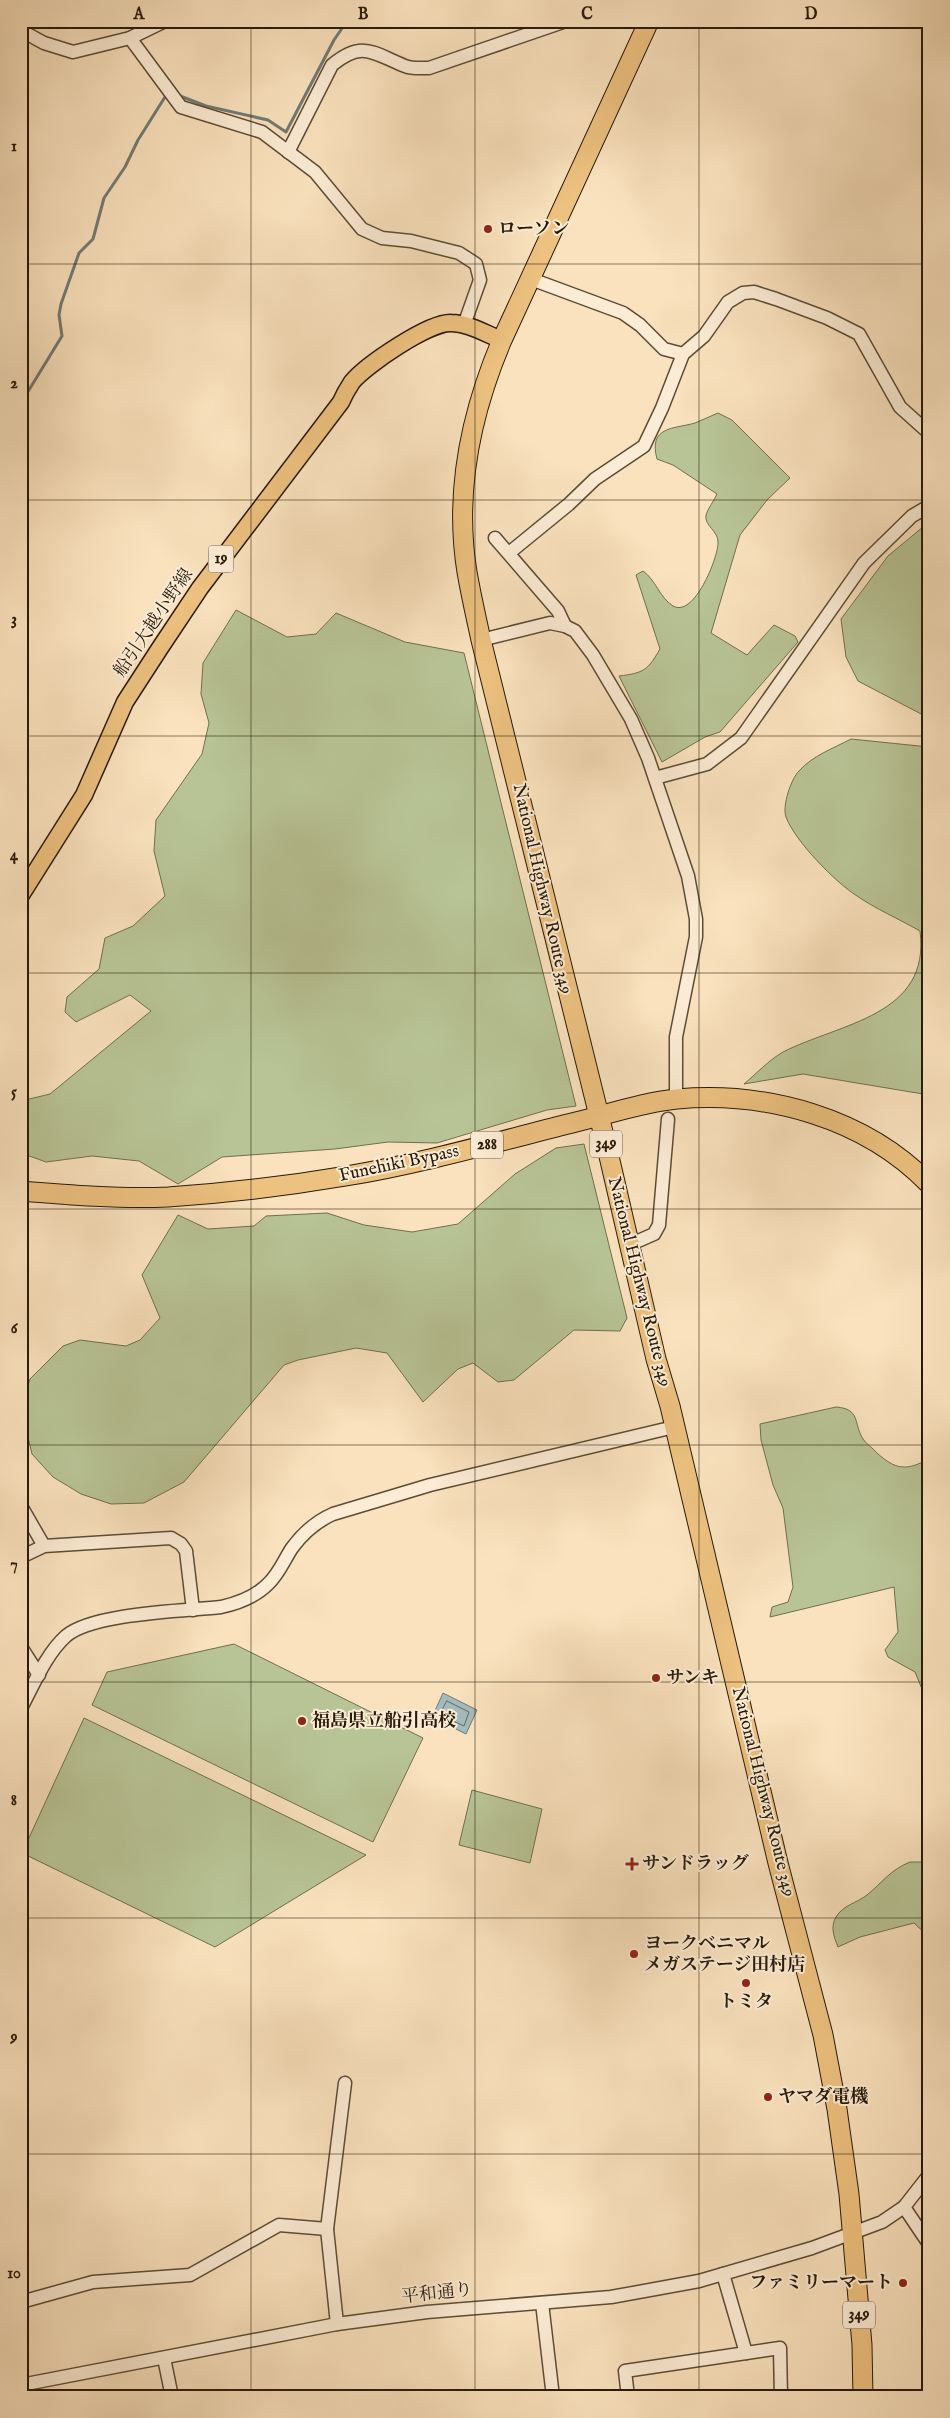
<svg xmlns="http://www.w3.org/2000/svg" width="950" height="2418" font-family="'IM FELL English','Noto Serif JP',serif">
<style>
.green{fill:#b8c496;stroke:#706f50}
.water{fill:#a4bbbd;stroke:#727b75}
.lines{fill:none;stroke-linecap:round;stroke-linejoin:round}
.shore{stroke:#666a63;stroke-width:1}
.stream{stroke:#727b75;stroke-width:3}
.minor-casing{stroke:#5c4c36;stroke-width:15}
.major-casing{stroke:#271a09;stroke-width:19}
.highway-casing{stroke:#271a09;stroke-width:21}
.minor{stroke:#fcecd5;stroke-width:12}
.major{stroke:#edc17f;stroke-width:16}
.highway{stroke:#edc17f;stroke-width:19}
.grid{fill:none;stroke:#271a09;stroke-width:1;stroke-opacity:0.55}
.poi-dot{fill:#8f2418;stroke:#fcecd5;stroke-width:2}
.labels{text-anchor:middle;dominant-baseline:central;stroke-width:4;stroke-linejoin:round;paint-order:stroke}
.shield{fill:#fcecd5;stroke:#675946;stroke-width:1}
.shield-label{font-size:16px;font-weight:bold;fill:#271a09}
.poi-label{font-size:18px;font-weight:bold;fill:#271a09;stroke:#fcecd5;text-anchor:start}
.street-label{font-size:18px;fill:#271a09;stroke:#fcecd5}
.neatline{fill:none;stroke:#271a09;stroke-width:2}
.grid-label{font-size:16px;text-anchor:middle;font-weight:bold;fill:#271a09}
</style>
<rect width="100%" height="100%" fill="#fae2be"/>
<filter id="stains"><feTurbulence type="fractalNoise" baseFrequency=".004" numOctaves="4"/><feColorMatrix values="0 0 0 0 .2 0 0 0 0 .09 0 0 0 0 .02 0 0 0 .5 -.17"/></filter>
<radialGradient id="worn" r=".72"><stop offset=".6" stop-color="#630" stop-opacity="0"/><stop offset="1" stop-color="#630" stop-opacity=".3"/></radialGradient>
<g class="green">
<path d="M718,413L732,420L790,478L767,500L740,535L711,633L747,655L774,625L795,636L798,642L720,732L705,737L662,762L619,676C644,673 648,670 660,649L636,575L643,571C656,580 659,597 673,606C694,618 718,558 718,543C719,531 704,526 706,515C708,508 714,501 717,494L673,465L657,459C648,426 674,429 695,423C703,420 710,416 718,413Z"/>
<polygon points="929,522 929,743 925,716 858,681 846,657 841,619 888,556"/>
<polygon points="236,610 287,637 316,634 336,613 405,642 464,653 576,1106 547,1110 437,1143 388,1142 335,1149 222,1157 178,1184 139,1161 92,1156 46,1162 21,1153 21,1101 50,1094 151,1011 130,995 76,1022 65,1012 67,997 99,969 105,938 133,926 165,896 154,851 156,820 202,754 209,723 201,694 203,663"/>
<path d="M851,739L929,747V1095L803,1074L744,1084C756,1074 769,1060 783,1052C840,1023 931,1016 920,931C899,919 876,909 857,896C835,882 795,841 786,817C782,806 791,779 799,771C812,756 834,748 851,739Z"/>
<polygon points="584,1144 627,1318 620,1331 574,1330 514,1380 498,1382 473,1363 458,1369 423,1402 387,1353 356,1348 298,1360 284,1365 184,1482 144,1503 111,1504 81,1494 53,1477 32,1454 21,1408 30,1379 63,1346 80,1340 126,1346 140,1340 160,1318 142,1275 178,1215 208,1229 254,1226 266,1216 327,1213 364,1225 412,1232 458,1224 515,1174 556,1148"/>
<path d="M836,1407C861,1409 853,1423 863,1439C866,1444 873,1448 877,1453C896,1470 906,1471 929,1459V1744L922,1689L915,1672L888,1657L885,1650L898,1632L894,1587L770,1617L772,1607L788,1602L793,1587L783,1508L773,1485L761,1440L760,1424Z"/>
<polygon points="234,1644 423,1738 373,1842 92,1705 107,1672"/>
<polygon points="84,1718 366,1855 215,1947 22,1853"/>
<polygon points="472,1790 542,1809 530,1863 459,1845"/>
<path d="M910,1862H929V1937L914,1923L860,1937L838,1947C834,1937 830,1927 836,1917C843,1905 857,1903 867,1895C883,1882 890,1870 910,1862Z"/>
</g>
<polygon class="water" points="443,1693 477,1710 466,1734 432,1717"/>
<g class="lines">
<polygon class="shore" points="447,1701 469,1712 464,1726 440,1715"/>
<g class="stream">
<polyline points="180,96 206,106 268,120 286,132 334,40 347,21"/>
<polyline points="21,403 62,336 59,315 61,304 79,253 93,239 104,198 125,167 138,140 165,97"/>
</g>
<g class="minor-casing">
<g id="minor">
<polyline points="21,28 22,31 44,43 73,52 130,38 165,21"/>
<polyline points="130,38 181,107 262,132 315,172 362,229 382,238 411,241 459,253 476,264 480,280 464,325"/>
<path d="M288,152L332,65C363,39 374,54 405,66C412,69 421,68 429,68L566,21"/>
<polyline points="531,279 623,313 640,325 664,349 683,354"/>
<polyline points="495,538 558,611 565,626"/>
<polyline points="509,553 569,504 595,479 644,446 662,408 683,354 704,336 728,302 743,293 754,292 776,299 827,318 859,334 900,407 929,433"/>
<polyline points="481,640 550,623 565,626 575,631 593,655 631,719 648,758 688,876 696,919 696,937 676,1037 676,1099"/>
<polyline points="655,778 707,764 741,738 864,563 912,516 929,506"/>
<polyline points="629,1245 654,1234 659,1225 668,1119"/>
<polyline points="21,1506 44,1546"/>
<polyline points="21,1557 44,1546 171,1538 181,1544 186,1551 193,1610"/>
<polyline points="21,1647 39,1675"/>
<path d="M21,1708C34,1684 46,1654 66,1636C93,1613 184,1611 221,1607C239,1603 255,1597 268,1584C279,1574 284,1560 292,1548C303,1533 317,1521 333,1514L430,1485L674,1427"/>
<polyline points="904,2207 929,2244"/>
<polyline points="723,2274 746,2353"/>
<polyline points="21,2302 93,2282 190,2275 279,2225 327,2229"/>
<polyline points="542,2303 553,2397"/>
<polyline points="337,2324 327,2229 345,2083"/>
<polyline points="164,2358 172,2397"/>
<polyline points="21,2385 337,2324 427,2312 611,2297 699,2281 812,2248 882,2222 904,2207 929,2175"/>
<polyline points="628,2397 625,2371 780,2348 781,2397"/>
</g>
</g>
<g class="major-casing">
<path id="major" d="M21,895L84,795L125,702L160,648L200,588L341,402C344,395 348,388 352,382C366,365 429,322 451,323C468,323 486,334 502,340"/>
</g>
<g class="highway-casing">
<g id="highway">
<path d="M649,21L502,340C471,413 454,492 467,572C471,595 476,617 481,640L608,1152L656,1359L670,1406L778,1863L823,2035L837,2109L849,2194L862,2345L863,2397"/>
<path d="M21,1191C69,1195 120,1199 168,1197C227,1193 287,1186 346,1176C424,1163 500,1141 576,1122C609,1114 644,1102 677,1099C767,1091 865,1118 929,1184"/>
</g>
</g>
<use href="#minor" class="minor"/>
<use href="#major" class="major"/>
<use href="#highway" class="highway"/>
</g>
<path class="grid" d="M251,21V2397M475,21V2397M699,21V2397M21,264H929M21,500H929M21,736H929M21,973H929M21,1209H929M21,1445H929M21,1682H929M21,1918H929M21,2154H929"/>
<g class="poi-dot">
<circle cx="488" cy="229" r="5"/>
<circle cx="656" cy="1678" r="5"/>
<circle cx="302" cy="1721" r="5"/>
<path d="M629.5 1856.5h5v5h5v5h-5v5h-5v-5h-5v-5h5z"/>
<circle cx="634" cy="1954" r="5"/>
<circle cx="746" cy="1983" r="5"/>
<circle cx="768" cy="2097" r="5"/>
<circle cx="903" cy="2283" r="5"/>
</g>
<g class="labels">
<g class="shield">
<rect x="208.5" y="545.5" width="25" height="27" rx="4"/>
<rect x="590" y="1130.5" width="32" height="27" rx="4"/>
<rect x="471" y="1131.5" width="32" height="27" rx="4"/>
<rect x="843" y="2301.5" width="32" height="27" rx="4"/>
</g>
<g class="shield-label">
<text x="221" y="559">19</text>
<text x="606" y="1144">349</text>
<text x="487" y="1145">288</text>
<text x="859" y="2315">349</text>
</g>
<g class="poi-label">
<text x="498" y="229">ローソン</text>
<text x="666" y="1678">サンキ</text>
<text x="312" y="1721">福島県立船引高校</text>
<text x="642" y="1864">サンドラッグ</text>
<text x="644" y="1944">ヨークベニマル<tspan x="644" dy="21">メガステージ田村店</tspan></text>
<text x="746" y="2002" text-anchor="middle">トミタ</text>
<text x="778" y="2097">ヤマダ電機</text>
<text x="893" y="2283" text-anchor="end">ファミリーマート</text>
</g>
<g class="street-label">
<text transform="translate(154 623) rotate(-56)">船引大越小野線</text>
<text transform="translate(542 889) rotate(77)">National Highway Route 349</text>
<text transform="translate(399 1164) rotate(-12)">Funehiki Bypass</text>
<text transform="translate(639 1282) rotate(76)">National Highway Route 349</text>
<text transform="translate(763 1792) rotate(76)">National Highway Route 349</text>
<text transform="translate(437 2294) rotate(-6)">平和通り</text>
</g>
</g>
<rect width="950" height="2418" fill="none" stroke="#fae2be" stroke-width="55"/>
<rect x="28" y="28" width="894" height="2362" class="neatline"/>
<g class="grid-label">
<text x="139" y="19">A</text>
<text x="363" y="19">B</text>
<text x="587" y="19">C</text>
<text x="811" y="19">D</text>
<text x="14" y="151">1</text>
<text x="14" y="388">2</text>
<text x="14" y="624">3</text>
<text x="14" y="860">4</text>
<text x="14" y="1097">5</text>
<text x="14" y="1333">6</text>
<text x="14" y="1569">7</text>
<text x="14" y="1805">8</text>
<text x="14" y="2042">9</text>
<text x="14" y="2278">10</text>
</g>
<rect width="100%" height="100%" filter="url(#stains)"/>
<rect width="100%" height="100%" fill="url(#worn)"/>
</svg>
